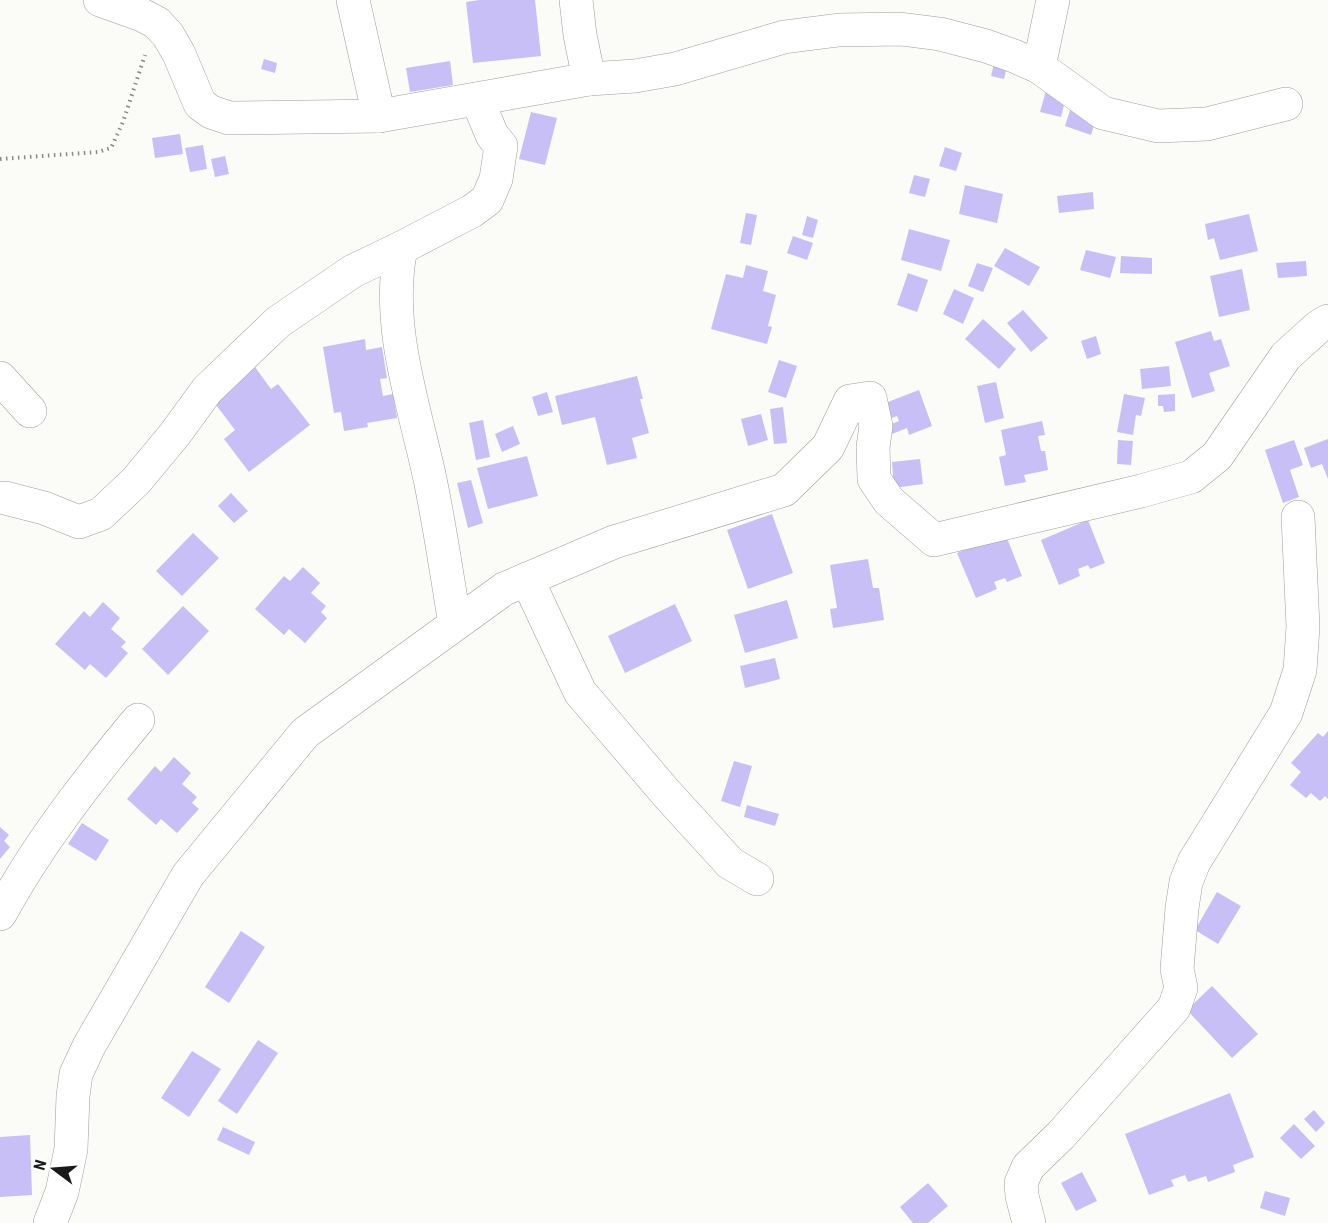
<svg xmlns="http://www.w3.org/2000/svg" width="1328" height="1223" font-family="'Roboto Condensed',sans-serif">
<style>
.building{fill:#c8bff6}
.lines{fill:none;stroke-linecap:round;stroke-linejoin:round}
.minor-casing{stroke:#9d9d9a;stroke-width:34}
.path{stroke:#898987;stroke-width:4;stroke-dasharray:1.5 4.5;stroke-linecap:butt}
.minor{stroke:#fff;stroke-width:33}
</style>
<rect width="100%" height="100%" fill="#fbfbf7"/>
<g class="building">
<polygon points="479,0 535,0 541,56 473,63 466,2"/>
<polygon points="264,59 277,63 275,73 261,69"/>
<polygon points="995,59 1008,62 1004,79 991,76"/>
<polygon points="450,61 453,85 410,92 406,68"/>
<polygon points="1047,87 1067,93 1061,117 1040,112"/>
<polygon points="1074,98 1100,106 1091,135 1065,126"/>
<polygon points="531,112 557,118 545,165 519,159"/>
<polygon points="180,134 183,154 155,158 152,138"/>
<polygon points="203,145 207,169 190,172 185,148"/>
<polygon points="945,147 962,153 956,171 939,166"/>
<polygon points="225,156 229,174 215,177 211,159"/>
<polygon points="914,175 930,179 925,197 909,193"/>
<polygon points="965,185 1003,194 997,223 959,214"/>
<polygon points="1093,192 1094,209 1059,213 1057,196"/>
<polygon points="746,213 757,215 751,245 740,243"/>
<polygon points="1249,214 1258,251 1220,260 1214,238 1208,240 1205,224"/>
<polygon points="807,216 818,220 813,238 802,235"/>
<polygon points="909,229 950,240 941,271 901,260"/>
<polygon points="793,236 813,243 807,260 787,253"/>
<polygon points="1005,248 1040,267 1029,286 994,266"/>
<polygon points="1086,250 1116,257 1110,278 1080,270"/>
<polygon points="1121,256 1152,258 1152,274 1120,273"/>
<polygon points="1306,261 1307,276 1278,278 1276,263"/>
<polygon points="977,263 993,268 983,292 968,286"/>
<polygon points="746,265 768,271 763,291 776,295 768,326 772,327 767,344 711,329 726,274 743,278"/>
<polygon points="1242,269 1250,310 1219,317 1210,276"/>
<polygon points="908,273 928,280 917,312 897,305"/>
<polygon points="954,289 974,298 963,324 943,314"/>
<polygon points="1023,310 1048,338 1031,352 1007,323"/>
<polygon points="983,319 1016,349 999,369 965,339"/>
<polygon points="1211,331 1214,341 1221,339 1230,366 1209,373 1215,391 1192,398 1175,342"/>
<polygon points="1096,336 1101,354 1087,359 1081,341"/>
<polygon points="365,339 366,350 382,347 387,378 380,379 383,396 393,394 397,418 367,423 368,427 344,431 341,412 334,413 323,347"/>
<polygon points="779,360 797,366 786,398 768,392"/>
<polygon points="1169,366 1171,386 1142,389 1140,369"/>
<polygon points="255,367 271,389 278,384 310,425 249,472 224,439 235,430 213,401"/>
<polygon points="637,376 643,399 640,399 649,433 632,438 637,458 607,465 595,417 562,425 555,396"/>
<polygon points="996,382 1004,418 985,423 977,386"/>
<polygon points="919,390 932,426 909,435 907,428 892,434 889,425 899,421 897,416 886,420 880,405"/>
<polygon points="547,392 553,412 538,416 532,397"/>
<polygon points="1124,394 1145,398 1141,416 1136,415 1133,435 1117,432"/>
<polygon points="1175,394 1175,411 1164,412 1163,406 1158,406 1158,395"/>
<polygon points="783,407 787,443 774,444 770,409"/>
<polygon points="761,414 768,440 748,446 741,419"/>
<polygon points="483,420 490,457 476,460 469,423"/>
<polygon points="1042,421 1045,435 1038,436 1041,451 1045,451 1048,470 1024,475 1026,482 1005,486 999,457 1006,455 1001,430"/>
<polygon points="513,426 520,444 502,452 495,434"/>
<polygon points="1328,439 1328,479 1322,464 1311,468 1304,448"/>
<polygon points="1118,440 1133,441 1131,465 1117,464"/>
<polygon points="1294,440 1303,465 1290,470 1299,497 1283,503 1265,450"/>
<polygon points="527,456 538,496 488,509 477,468"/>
<polygon points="920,459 923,484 894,488 892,462"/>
<polygon points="471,480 483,523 468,528 457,483"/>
<polygon points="231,493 248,511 234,523 218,506"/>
<polygon points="772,514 793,573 748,589 727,530"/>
<polygon points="1088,520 1105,563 1090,569 1088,565 1078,569 1080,576 1059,585 1041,540"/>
<polygon points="193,533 219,558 182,596 156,571"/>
<polygon points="1005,533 1022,576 1007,582 1005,578 994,582 997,589 976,598 957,553"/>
<polygon points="868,559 873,588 879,588 884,620 833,628 830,609 837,608 830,565"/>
<polygon points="303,567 320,583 311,593 326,606 321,612 327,618 305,643 289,629 284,635 255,609 284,576 290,581"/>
<polygon points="787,600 798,638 745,653 734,615"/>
<polygon points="103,602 120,618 111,629 126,642 121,647 128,653 106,678 90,664 85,670 55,644 84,611 90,617"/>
<polygon points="675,604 692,641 625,673 608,636"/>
<polygon points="183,606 209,631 168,675 142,649"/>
<polygon points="775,658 780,679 745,688 740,666"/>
<polygon points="1328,731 1328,799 1325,796 1320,801 1311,793 1306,798 1290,785 1301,772 1291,763 1318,733 1323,737"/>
<polygon points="174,757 191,773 182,784 197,797 192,803 199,809 177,833 161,819 156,825 127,799 155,766 161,772"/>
<polygon points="734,761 752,766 740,807 721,801"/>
<polygon points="747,805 779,814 775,826 744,817"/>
<polygon points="82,823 109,840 96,861 68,844"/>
<polygon points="0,827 9,835 4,841 10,847 0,859"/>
<polygon points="1217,892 1241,906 1218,944 1195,930"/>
<polygon points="241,931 265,947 229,1003 205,987"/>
<polygon points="1212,986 1258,1034 1232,1058 1187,1010"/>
<polygon points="258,1040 278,1053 237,1114 218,1101"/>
<polygon points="192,1051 221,1069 189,1117 161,1098"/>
<polygon points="1230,1093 1254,1157 1233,1165 1235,1172 1208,1182 1206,1176 1188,1182 1185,1175 1171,1180 1174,1186 1149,1195 1125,1134"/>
<polygon points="1314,1110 1325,1123 1316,1132 1304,1119"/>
<polygon points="1294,1124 1315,1146 1301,1159 1280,1138"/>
<polygon points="223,1127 255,1142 249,1155 217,1140"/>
<polygon points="30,1135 32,1195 0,1197 0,1137"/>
<polygon points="1082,1172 1097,1201 1076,1211 1061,1183"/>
<polygon points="928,1183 948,1206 928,1223 913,1223 900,1207"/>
<polygon points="1265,1191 1290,1198 1285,1216 1260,1208"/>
</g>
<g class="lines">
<g class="minor-casing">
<g id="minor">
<polyline points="100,0 142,15 157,23 168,35 179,54 200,104 211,112 229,118 379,116 589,79 635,76 675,69 784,37 839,30 900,29 940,34 986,46 1014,56 1039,67 1103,113 1158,126 1207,124 1286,104"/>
<polyline points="353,0 379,116"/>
<polyline points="576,0 580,35 589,79"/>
<polyline points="1039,67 1053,0"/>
<polyline points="0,378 30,411"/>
<polyline points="5,498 44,508 79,522 101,514 136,481 175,434 207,390 278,322 353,271 401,248"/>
<polyline points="527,579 580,692 667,794 730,863 757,879"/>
<path d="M455,624C447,576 440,527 430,479C414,404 385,325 401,248L472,211L487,200L496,179L501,146L492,135L477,99"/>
<path d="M0,914C38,844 88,780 138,720"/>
<polyline points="50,1223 62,1192 71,1149 73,1096 76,1074 89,1046 188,875 305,733 504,589 614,542 784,490 828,447 850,401 870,398 876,426 873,447 874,479 889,501 934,540 1141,491 1191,477 1217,456 1286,356 1318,327 1328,321"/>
<polyline points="1029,1223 1022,1196 1021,1183 1028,1167 1061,1135 1174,1008 1181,988 1177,969 1182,908 1186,882 1194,862 1286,713 1300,670 1303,627 1298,517"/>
</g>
</g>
<polyline class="path" points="0,159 98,152 111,148 123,122 145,55"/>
<use href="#minor" class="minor"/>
</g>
<g transform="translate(54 1169) rotate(286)" stroke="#ffffff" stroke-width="4.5" paint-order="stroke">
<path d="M0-4.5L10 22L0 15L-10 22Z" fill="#191918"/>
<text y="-9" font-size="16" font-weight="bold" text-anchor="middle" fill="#191918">N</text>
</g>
</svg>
